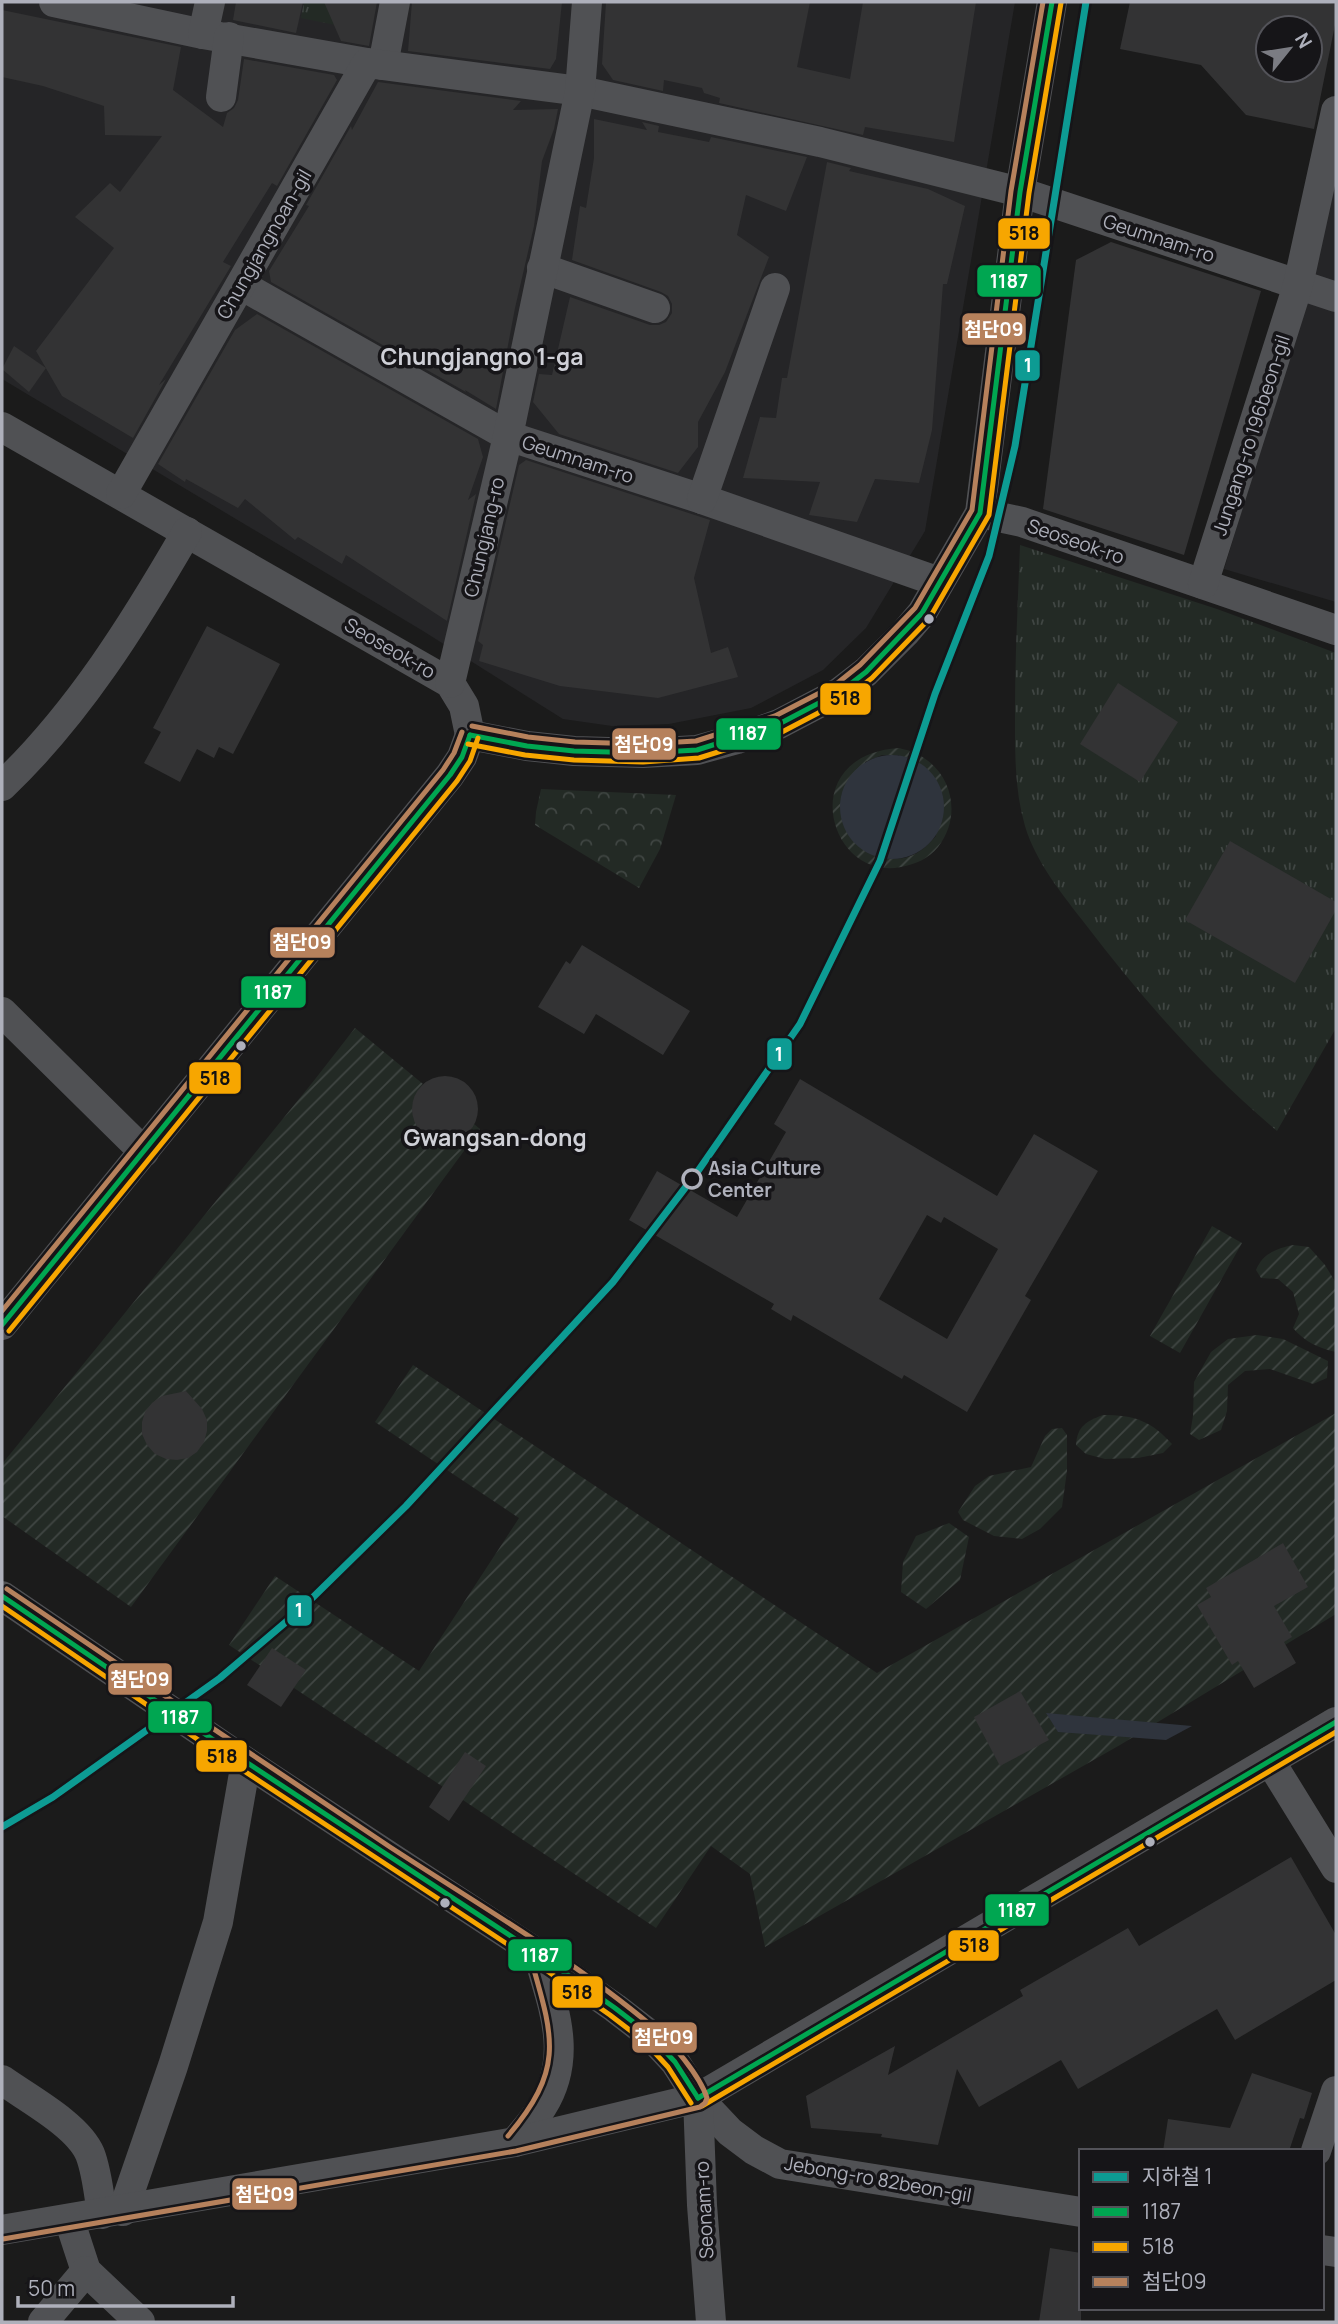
<svg xmlns="http://www.w3.org/2000/svg" width="1338" height="2324" font-family="Manrope,'Noto Sans KR',sans-serif">
<style>
.built{fill:#252527}
.grass{fill:url(#grass-tufts)}
.forest{fill:url(#forest-crowns)}
.garden{fill:url(#garden-furrows);fill-rule:evenodd}
.water{fill:#2f343d}
.building{fill:#333334;fill-rule:evenodd}
.lines{fill:none;stroke-linecap:round;stroke-linejoin:round}
.minor{stroke:#505154;stroke-width:30}
.bus-1-casing{stroke:#161518;stroke-width:10}
.bus-2-casing{stroke:#161518;stroke-width:10}
.bus-3-casing{stroke:#161518;stroke-width:10}
.bus-1{stroke:#00a651;stroke-width:5}
.bus-2{stroke:#f7a600;stroke-width:5}
.bus-3{stroke:#b6815c;stroke-width:5}
.metro-1-casing{stroke:#161518;stroke-width:12}
.metro-1{stroke:#0d9b93;stroke-width:7}
.bus-dot{fill:#aeb0bb;stroke:#161518;stroke-width:2.5}
.stop-dot{fill:#161518;stroke:#aeb0bb;stroke-width:3.5}
.labels{text-anchor:middle;dominant-baseline:central;stroke-width:7;stroke-linejoin:round;paint-order:stroke}
.street-label{font-size:19px;fill:#aeb0bb;stroke:#161518}
.stop-label{font-size:19px;font-weight:bold;fill:#aeb0bb;stroke:#161518;text-anchor:start}
.quarter-label{font-size:23px;font-weight:bold;fill:#cfd0d7;stroke:#161518}
.line-badge{stroke:#161518;stroke-width:2.5}
.badge-label{font-size:19px;text-anchor:middle;font-weight:bold;fill:#fff}
.pale-badge-label{font-size:19px;text-anchor:middle;font-weight:bold;fill:#111}
</style>
<defs>
<pattern id="grass-tufts" width="24" height="20" patternUnits="userSpaceOnUse" patternTransform="scale(1.75)"><rect width="24" height="20" fill="#232a25"/><path d="M3 7l-1-3M5 7V3M7 7l1-3M15 17l-1-3M17 17v-4M19 17l1-3" fill="none" stroke="#404643"/></pattern>
<pattern id="forest-crowns" width="20" height="18" patternUnits="userSpaceOnUse" patternTransform="scale(1.75)"><rect width="20" height="18" fill="#232a25"/><path d="M2 6a3 3 0 1 1 6 0M12 15a3 3 0 1 1 6 0" fill="none" stroke="#404643"/></pattern>
<pattern id="garden-furrows" width="10" height="10" patternUnits="userSpaceOnUse" patternTransform="scale(1.75)"><rect width="10" height="10" fill="#232a25"/><path d="M-1 1l2-2M0 10L10 0M9 11l2-2" fill="none" stroke="#404643"/></pattern>
</defs>
<rect width="100%" height="100%" fill="#1b1b1b"/>
<g class="built">
<polygon points="2,2 1015,2 925,531 866,628 823,670 751,708 669,724 612,726 563,719 423,631 2,379"/>
<polygon points="1336,177 1336,602 1224,569 1318,260"/>
</g>
<g class="grass">
<polygon points="304,2 340,2 335,25 301,18"/>
<path d="M1020,545L1217,609L1336,653V1028L1277,1131C1204,1069 1144,1001 1086,925C1063,895 1036,863 1025,826C1014,788 1015,749 1015,710C1015,655 1018,600 1020,545Z"/>
</g>
<polygon class="forest" points="541,789 676,795 660,849 639,888 535,825 536,812"/>
<g class="garden">
<path d="M899,748C906,750 913,751 919,755C953,773 962,817 938,847C928,859 916,864 901,867C828,882 794,755 899,748ZM882,755H899L936,836C917,858 903,862 875,857L865,762Z"/>
<path d="M355,1028L423,1084C390,1125 446,1165 474,1124L480,1129L131,1607L2,1516V1464L312,1083Z"/>
<polygon points="1212,1226 1242,1243 1180,1353 1150,1336"/>
<path d="M1293,1245L1309,1247L1325,1265L1336,1283V1352C1318,1348 1305,1342 1293,1328L1299,1314L1293,1292L1278,1279L1261,1278L1256,1270C1263,1253 1276,1249 1293,1245Z"/>
<polygon points="1257,1335 1283,1339 1328,1361 1327,1378 1313,1384 1270,1369 1245,1371 1228,1385 1227,1411 1221,1430 1199,1440 1190,1434 1193,1416 1194,1382 1211,1352 1228,1339"/>
<polygon points="413,1365 877,1673 1336,1413 1336,1614 1120,1745 765,1947 750,1874 711,1846 656,1928 229,1645 275,1576 419,1671 519,1518 375,1422"/>
<path d="M1103,1415C1135,1415 1151,1421 1172,1444L1163,1453L1138,1458L1105,1459L1086,1454L1076,1445C1077,1426 1087,1421 1103,1415Z"/>
<polygon points="1062,1428 1067,1435 1067,1471 1062,1507 1040,1529 1022,1539 994,1536 963,1520 958,1512 975,1486 989,1476 1031,1467 1045,1436 1052,1429"/>
<polygon points="949,1523 969,1537 960,1580 926,1609 901,1592 903,1562 916,1536"/>
</g>
<g class="water">
<circle cx="892" cy="807" r="52"/>
<polygon points="1046,1713 1192,1726 1166,1740 1058,1732"/>
</g>
<g class="building">
<polygon points="236,2 303,2 296,33 233,20"/>
<polygon points="324,2 377,2 369,46 341,41"/>
<polygon points="412,2 562,2 556,59 550,69 408,51"/>
<polygon points="606,2 810,2 797,67 850,79 863,2 976,2 954,142 865,127 863,135 719,103 720,98 704,93 702,88 664,80 663,91 613,80 602,64"/>
<path d="M1130,2H1324L1336,4V20L1314,129L1246,115L1201,65L1120,49ZM1268,28H1310V70H1268Z"/>
<polygon points="2,10 181,47 173,90 223,127 227,113 234,108 238,100 244,59 334,75 337,80 277,186 272,183 223,262 231,266 159,385 166,379 133,438 62,396 36,351 114,248 75,217 110,183 120,192 162,136 105,135 104,106 43,86 2,77"/>
<polygon points="378,82 521,101 513,110 558,109 554,129 542,161 534,226 515,308 496,409 465,390 466,392 271,282 269,271 309,206 306,205 351,126 352,130"/>
<polygon points="594,119 647,130 642,122 659,126 658,132 709,142 711,137 807,157 786,211 746,195 737,235 769,257 725,372 698,422 698,447 678,473 559,434 533,402 539,374 552,375 570,297 650,325 659,325 666,322 672,313 672,304 668,296 661,292 572,260 580,206 586,208 594,158"/>
<polygon points="827,162 851,168 849,171 928,189 965,206 947,284 943,284 932,430 919,483 875,479 857,522 809,515 820,482 743,478 760,417 776,418 782,378 787,378"/>
<polygon points="1111,242 1261,291 1184,555 1043,509 1076,260"/>
<polygon points="257,314 478,439 483,457 468,500 476,494 447,621 346,555 342,564 298,537 295,540 245,499 238,508 186,479 185,482 158,464 235,330"/>
<polygon points="14,346 46,368 29,392 2,369"/>
<polygon points="526,460 710,520 694,578 711,653 728,647 738,677 658,698 560,686 479,661 483,645 478,641 519,465"/>
<polygon points="207,626 280,664 233,754 219,747 214,758 197,749 180,782 144,763 161,732 153,728"/>
<polygon points="1118,683 1178,722 1140,782 1080,744"/>
<polygon points="1230,841 1336,902 1336,910 1295,983 1185,920"/>
<polygon points="582,945 690,1011 663,1055 596,1014 584,1034 538,1007 566,961 570,964"/>
<circle cx="445" cy="1109" r="33"/>
<path d="M800,1079L997,1196L1034,1134L1098,1171L1025,1296L1031,1300L967,1412L904,1375L902,1379L793,1315L791,1321L771,1309L774,1304L629,1220L657,1171L737,1217L786,1132L774,1124ZM927,1215L941,1223L944,1217L998,1249L947,1339L879,1299Z"/>
<polygon points="186,1391 202,1409 207,1420 207,1431 204,1442 197,1452 188,1458 177,1460 166,1459 155,1454 147,1445 142,1434 142,1422 145,1412 152,1403 162,1396"/>
<polygon points="1283,1543 1308,1587 1274,1606 1292,1637 1284,1642 1296,1663 1254,1688 1238,1661 1232,1665 1197,1605 1211,1597 1206,1588"/>
<polygon points="272,1648 306,1670 281,1707 247,1685"/>
<polygon points="1020,1691 1049,1740 1000,1766 974,1717"/>
<polygon points="465,1752 486,1766 449,1821 429,1807"/>
<polygon points="1291,1857 1336,1935 1336,1980 1235,2040 1217,2009 1078,2089 1061,2060 979,2107 957,2069 938,2145 881,2137 882,2134 811,2128 806,2096 895,2046 888,2075 1023,1996 1020,1990 1128,1928 1139,1946"/>
<polygon points="1252,2073 1312,2093 1304,2119 1300,2118 1289,2151 1163,2151 1168,2119 1230,2128"/>
<polygon points="1050,2248 1081,2253 1081,2322 1039,2322"/>
</g>
<g class="lines">
<g class="minor">
<polyline points="54,2 203,34 367,63"/>
<polyline points="203,34 210,2"/>
<polyline points="383,65 395,2"/>
<polyline points="221,97 229,37"/>
<polyline points="542,268 655,308"/>
<polyline points="241,285 508,436 702,499 939,582"/>
<polyline points="2,427 450,683 464,706 470,735"/>
<polyline points="121,494 367,63 580,91 820,142 1020,192 1336,297"/>
<polyline points="702,499 775,288"/>
<polyline points="980,513 1022,522 1336,630"/>
<polyline points="1203,584 1298,285 1336,111"/>
<polyline points="450,683 508,436 580,91 587,2"/>
<polyline points="470,735 527,746 574,751 643,753 697,750 737,739 779,724 840,692 866,672 905,633 922,613 980,513 1020,192 1052,2"/>
<path d="M2,786C78,714 135,622 187,532"/>
<polyline points="2,1012 144,1152"/>
<polyline points="2,1325 450,775 462,757 470,735"/>
<polyline points="2,1596 246,1762 538,1954 615,2008 650,2035 675,2062 698,2098 730,2132 754,2150 780,2164 1081,2212"/>
<polyline points="1270,1761 1336,1868"/>
<path d="M2,2080C27,2098 78,2125 90,2154C97,2172 99,2195 102,2214"/>
<polyline points="698,2098 702,2205 711,2322"/>
<path d="M515,2142C524,2131 534,2120 542,2107C574,2056 553,2007 538,1954"/>
<polyline points="1316,2151 1336,2091"/>
<polyline points="123,2211 173,2066 218,1922 246,1762"/>
<polyline points="69,2219 86,2271 140,2322"/>
<polyline points="2,2230 515,2142 698,2098 1336,1722"/>
<polyline points="1322,2250 1336,2252"/>
<polyline points="43,2322 86,2271"/>
</g>
<g class="bus-1-casing">
<g id="bus-1">
<polyline points="470,735 527,746 574,751 643,753 697,750 779,724 840,692 866,672 922,613 980,513 1020,192 1052,2"/>
<polyline points="2,1325 450,775 462,757 470,735"/>
<polyline points="2,1596 246,1762 538,1954 615,2008 650,2035 675,2062 698,2098"/>
<polyline points="698,2098 1336,1722"/>
</g>
</g>
<g class="bus-2-casing">
<g id="bus-2">
<polyline points="468,744 525,755 574,760 643,762 699,758 782,732 845,699 872,678 929,619 989,515 1029,193 1061,3"/>
<polyline points="9,1331 457,781 470,761 478,738"/>
<polyline points="2,1606 241,1769 533,1961 610,2015 644,2041 668,2067 691,2103"/>
<polyline points="702,2106 1336,1732"/>
</g>
</g>
<g class="bus-3-casing">
<g id="bus-3">
<polyline points="472,726 528,737 575,742 643,744 696,741 775,716 835,685 860,665 915,608 972,510 1011,191 1043,2"/>
<polyline points="2,1311 443,770 454,753 462,732"/>
<path d="M508,2136C566,2067 553,2037 530,1956"/>
<path d="M3,2239L516,2151L700,2107L705,2103L707,2098C700,2076 672,2042 653,2027C572,1959 479,1905 390,1847C262,1762 134,1675 7,1589"/>
</g>
</g>
<use href="#bus-1" class="bus-1"/>
<use href="#bus-2" class="bus-2"/>
<use href="#bus-3" class="bus-3"/>
<g class="metro-1-casing">
<polyline id="metro-1" points="2,1827 53,1797 220,1678 300,1610 406,1506 613,1282 698,1171 800,1024 880,861 935,694 989,556 1015,446 1086,2"/>
</g>
<use href="#metro-1" class="metro-1"/>
</g>
<g class="bus-dot">
<circle cx="929" cy="619" r="6"/>
<circle cx="241" cy="1046" r="6"/>
<circle cx="1150" cy="1842" r="6"/>
<circle cx="445" cy="1903" r="6"/>
</g>
<circle class="stop-dot" cx="692" cy="1179" r="9"/>
<g class="labels">
<g class="street-label">
<text transform="translate(1159 238) rotate(18)">Geumnam-ro</text>
<text transform="translate(264 244) rotate(-60)">Chungjangnoan-gil</text>
<text transform="translate(1251 435) rotate(-72)">Jungang-ro 196beon-gil</text>
<text transform="translate(578 459) rotate(18)">Geumnam-ro</text>
<text transform="translate(484 537) rotate(-77)">Chungjang-ro</text>
<text transform="translate(1076 541) rotate(19)">Seoseok-ro</text>
<text transform="translate(390 648) rotate(30)">Seoseok-ro</text>
<text transform="translate(878 2179) rotate(10)">Jebong-ro 82beon-gil</text>
<text transform="translate(704 2210) rotate(-93)">Seonam-ro</text>
</g>
<g class="stop-label">
<text x="708" y="1168">Asia Culture<tspan x="708" dy="22">Center</tspan></text>
</g>
<g class="quarter-label">
<text x="482" y="356">Chungjangno 1-ga</text>
<text x="495" y="1137">Gwangsan-dong</text>
</g>
</g>
<g class="line-badge">
<rect x="997" y="217" width="54" height="33" rx="7" fill="#f7a600"/>
<rect x="976" y="264" width="66" height="34" rx="7" fill="#00a651"/>
<rect x="961" y="312" width="66" height="34" rx="7" fill="#b6815c"/>
<rect x="1014" y="349" width="27" height="33" rx="7" fill="#0d9b93"/>
<rect x="819" y="682" width="53" height="34" rx="7" fill="#f7a600"/>
<rect x="715" y="717" width="67" height="34" rx="7" fill="#00a651"/>
<rect x="611" y="727" width="66" height="34" rx="7" fill="#b6815c"/>
<rect x="269" y="926" width="67" height="33" rx="7" fill="#b6815c"/>
<rect x="240" y="975" width="67" height="34" rx="7" fill="#00a651"/>
<rect x="766" y="1037" width="27" height="34" rx="7" fill="#0d9b93"/>
<rect x="188" y="1061" width="54" height="34" rx="7" fill="#f7a600"/>
<rect x="286" y="1594" width="27" height="33" rx="7" fill="#0d9b93"/>
<rect x="107" y="1662" width="66" height="34" rx="7" fill="#b6815c"/>
<rect x="147" y="1700" width="66" height="34" rx="7" fill="#00a651"/>
<rect x="195" y="1739" width="53" height="34" rx="7" fill="#f7a600"/>
<rect x="984" y="1893" width="66" height="34" rx="7" fill="#00a651"/>
<rect x="947" y="1929" width="53" height="33" rx="7" fill="#f7a600"/>
<rect x="507" y="1938" width="66" height="34" rx="7" fill="#00a651"/>
<rect x="551" y="1975" width="53" height="34" rx="7" fill="#f7a600"/>
<rect x="631" y="2021" width="67" height="33" rx="7" fill="#b6815c"/>
<rect x="231" y="2177" width="67" height="34" rx="7" fill="#b6815c"/>
</g>
<g class="badge-label">
<text x="1009" y="288">1187</text>
<text x="994" y="336">첨단09</text>
<text x="1028" y="372">1</text>
<text x="748" y="740">1187</text>
<text x="644" y="751">첨단09</text>
<text x="302" y="949">첨단09</text>
<text x="273" y="999">1187</text>
<text x="779" y="1061">1</text>
<text x="299" y="1617">1</text>
<text x="140" y="1686">첨단09</text>
<text x="180" y="1724">1187</text>
<text x="1017" y="1917">1187</text>
<text x="540" y="1962">1187</text>
<text x="664" y="2044">첨단09</text>
<text x="265" y="2201">첨단09</text>
</g>
<g class="pale-badge-label">
<text x="1024" y="240">518</text>
<text x="845" y="705">518</text>
<text x="215" y="1085">518</text>
<text x="222" y="1763">518</text>
<text x="974" y="1952">518</text>
<text x="577" y="1999">518</text>
</g>
<rect width="1338" height="2324" fill="none" stroke="#aeb0bb" stroke-width="7"/>
<rect x="1079" y="2149" width="245" height="161" fill="#161518" stroke="#535359" stroke-width="2"/>
<rect x="1093" y="2172" width="35" height="10" fill="#0d9b93" stroke="#535359" stroke-width="2"/>
<text x="1142" y="2184" font-size="21" fill="#aeb0bb">지하철 1</text>
<rect x="1093" y="2207" width="35" height="10" fill="#00a651" stroke="#535359" stroke-width="2"/>
<text x="1142" y="2219" font-size="21" fill="#aeb0bb">1187</text>
<rect x="1093" y="2242" width="35" height="10" fill="#f7a600" stroke="#535359" stroke-width="2"/>
<text x="1142" y="2254" font-size="21" fill="#aeb0bb">518</text>
<rect x="1093" y="2277" width="35" height="10" fill="#b6815c" stroke="#535359" stroke-width="2"/>
<text x="1142" y="2289" font-size="21" fill="#aeb0bb">첨단09</text>
<g transform="translate(1289 49) rotate(60)"><circle r="33" fill="#161518" stroke="#535359" stroke-width="2"/>
<path d="M0-5L12 26L0 18L-12 26Z" fill="#7b7c83"/>
<text y="-10" font-size="19" font-weight="bold" text-anchor="middle" fill="#aeb0bb">N</text>
</g>
<path d="M18 2296v10h215v-10" fill="none" stroke="#aeb0bb" stroke-width="3.5"/>
<text x="28" y="2296" font-size="21" fill="#aeb0bb" stroke="#161518" stroke-width="5" paint-order="stroke">50 m</text>
</svg>
